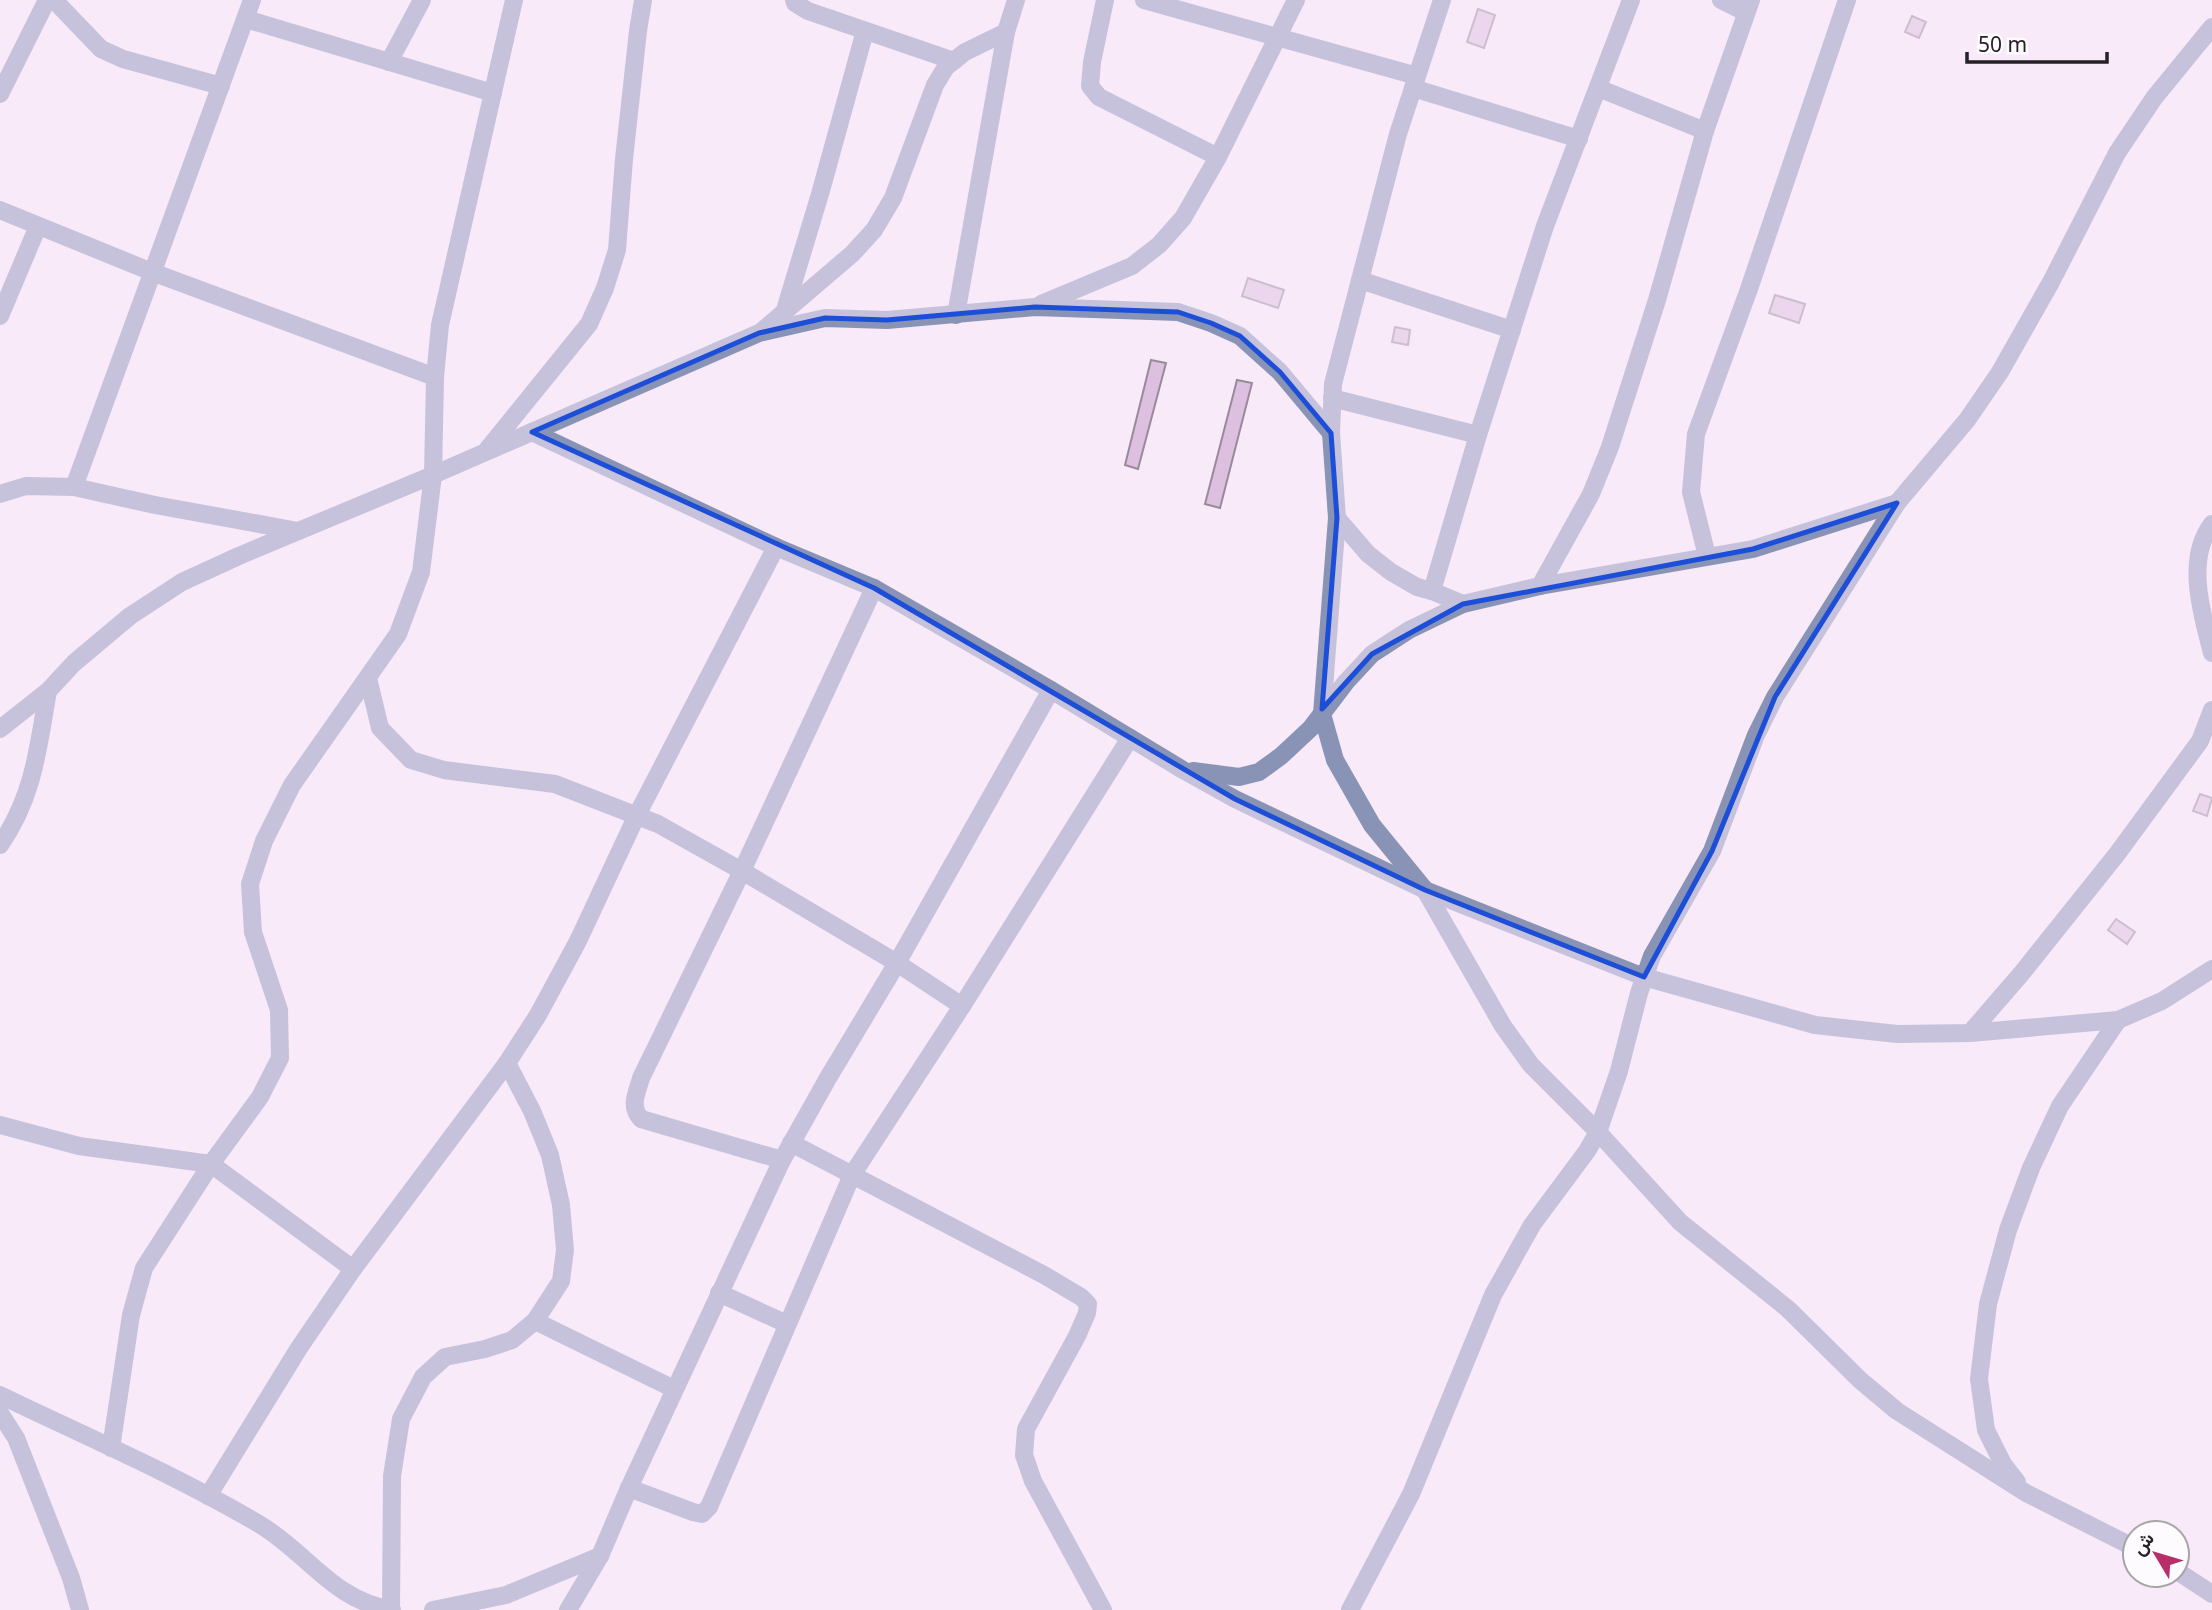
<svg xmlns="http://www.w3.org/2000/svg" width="2212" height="1610" font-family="'Noto Sans',Vazirmatn,sans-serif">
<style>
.building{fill:#ddbfe0;stroke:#988b99;stroke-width:2}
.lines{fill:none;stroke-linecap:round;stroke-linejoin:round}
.minor{stroke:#8993b5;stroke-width:18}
.marked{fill:none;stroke:#1d4ed8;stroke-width:5;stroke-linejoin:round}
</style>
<rect width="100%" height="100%" fill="#f8eaf9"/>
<g class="building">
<polygon points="1478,9 1495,15 1484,48 1467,42"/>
<polygon points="1912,16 1926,22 1919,38 1905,32"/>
<polygon points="1248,278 1284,290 1278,308 1242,296"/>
<polygon points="1775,295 1805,304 1799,323 1769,313"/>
<polygon points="1395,327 1410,330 1408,345 1392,342"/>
<polygon points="1151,360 1166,363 1138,469 1125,465"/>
<polygon points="1237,380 1252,383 1220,508 1205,504"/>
<polygon points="2200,794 2212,798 2207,816 2193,811"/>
<polygon points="2116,919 2135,932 2127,944 2108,930"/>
</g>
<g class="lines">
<g class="minor">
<polyline points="54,0 101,49 123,59 221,86"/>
<polyline points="794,0 795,3 808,11 954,61"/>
<polyline points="1105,0 1092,62 1090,86 1099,97 1218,157"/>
<polyline points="1144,0 1417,76"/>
<polyline points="1442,0 1398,134 1333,384 1331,433 1337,518 1368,554 1391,572 1417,587 1432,591 1463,604"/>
<polyline points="1721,0 1745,12"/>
<polyline points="246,19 493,93"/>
<polyline points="389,62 422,0"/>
<polyline points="1413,88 1579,139"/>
<polyline points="1598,88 1705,131"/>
<polyline points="0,94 47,0"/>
<polyline points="0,210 152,272 435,377"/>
<polyline points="1360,280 1512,330"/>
<polyline points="1041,304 1132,266 1159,245 1183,218 1218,157 1296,0"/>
<polyline points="785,310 820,194 865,31"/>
<polyline points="956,315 1006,32 1016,0"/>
<polyline points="0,316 38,226"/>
<polyline points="762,331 852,254 874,230 893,198 935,85 946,67 965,52 1006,32"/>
<polyline points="1332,398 1478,435"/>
<polyline points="532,432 776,547 874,588 1051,690 1183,770 1235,799 1425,890 1644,977 1815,1025 1897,1034 1970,1033 2118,1020 2162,1001 2212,969"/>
<polyline points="487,450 589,324 605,288 617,250 624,159 638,31 643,0"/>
<polyline points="74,487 252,0"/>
<polyline points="0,494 26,486 74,487 155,505 298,531"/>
<polyline points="1337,518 1322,714 1335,760 1372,825 1425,890 1503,1026 1531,1065 1598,1132 1680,1222 1788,1309 1860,1380 1897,1411 2026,1493 2135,1548"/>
<path d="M2212,524C2185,559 2202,614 2212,653"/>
<polyline points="1707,556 1691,492 1696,434 1749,289 1847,0"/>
<polyline points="1540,586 1591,494 1610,447 1657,300 1705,131 1751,0"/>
<polyline points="1432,591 1478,435 1545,226 1631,0"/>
<polyline points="368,678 380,728 411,760 444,770 555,784 658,824 742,871 897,963 962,1006"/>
<polyline points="0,729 48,691 74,663 130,616 182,582 241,555 433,475 759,333 825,318 887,320 1035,307 1178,312 1211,323 1240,336 1280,372 1331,433"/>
<polyline points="1193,771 1239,777 1259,772 1281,756 1311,728 1346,682 1372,654 1409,630 1463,604 1540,586 1753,549 1897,503"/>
<path d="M0,845C34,796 38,748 48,691"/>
<polyline points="1970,1033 2021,974 2117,854 2200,741 2212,710"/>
<polyline points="0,1125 79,1146 211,1164 353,1269"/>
<polyline points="791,1143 1044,1275 1081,1297 1088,1304 1087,1313 1077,1336 1026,1429 1024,1455 1033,1481 1103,1610"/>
<path d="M782,1160L641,1119C629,1106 637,1093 641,1078L742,871L874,588"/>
<polyline points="719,1293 787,1324"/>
<polyline points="535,1321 674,1389"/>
<path d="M0,1395C87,1437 176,1475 259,1524C308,1553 332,1600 392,1610"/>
<polyline points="0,1413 16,1438 71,1578 80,1610"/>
<polyline points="111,1448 131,1315 144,1268 211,1164 260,1097 280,1058 279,1010 253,932 250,884 264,841 292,785 398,634 421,572 433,475 435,377 440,325 514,0"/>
<polyline points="2017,1482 2003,1464 1986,1430 1979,1379 1988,1304 2008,1230 2031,1168 2060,1106 2118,1020"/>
<polyline points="629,1488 693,1512 702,1514 709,1507 852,1175 962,1006 1130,738"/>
<polyline points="208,1496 299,1348 353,1269 507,1063 538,1015 578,941 636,817 776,547"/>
<polyline points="2177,1571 2212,1594"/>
<polyline points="391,1610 392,1476 401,1419 423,1377 445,1357 485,1349 512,1340 535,1321 561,1281 565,1250 561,1205 550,1155 532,1111 507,1063"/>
<polyline points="433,1610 506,1595 600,1556"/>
<polyline points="568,1610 600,1556 629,1488 782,1160 828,1078 897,963 1051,690"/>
<polyline points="1350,1610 1411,1494 1493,1295 1532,1225 1587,1151 1598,1132 1619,1071 1639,993 1652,956 1712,851 1756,735 1775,697 1897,503 1967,420 2000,372 2051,282 2117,153 2154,98 2212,27"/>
</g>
</g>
<path d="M0 0H2212V1610H0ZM1035,307L1178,312L1211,323L1240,336L1280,372L1331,433L1337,518L1322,709L1372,654L1463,604L1753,549L1897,503L1775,697L1712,851L1644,977L1425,890L1235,799L874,588L532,432L759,333L825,318L887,320Z" fill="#f8eaf9" fill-opacity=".55" fill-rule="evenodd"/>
<path class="marked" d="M1035,307L1178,312L1211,323L1240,336L1280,372L1331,433L1337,518L1322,709L1372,654L1463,604L1753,549L1897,503L1775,697L1712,851L1644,977L1425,890L1235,799L874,588L532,432L759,333L825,318L887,320Z"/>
<g transform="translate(2156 1554) rotate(308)"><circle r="33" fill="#fefbfe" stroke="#a8a4a8" stroke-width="2"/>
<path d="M0-5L12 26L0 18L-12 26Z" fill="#b92e68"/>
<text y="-10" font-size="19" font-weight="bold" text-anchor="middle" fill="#262126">ش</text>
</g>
<path d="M1967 52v10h140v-10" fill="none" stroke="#262126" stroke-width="3.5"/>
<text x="1978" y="52" font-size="21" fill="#262126" stroke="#fefbfe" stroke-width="5" paint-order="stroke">50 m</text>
</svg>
